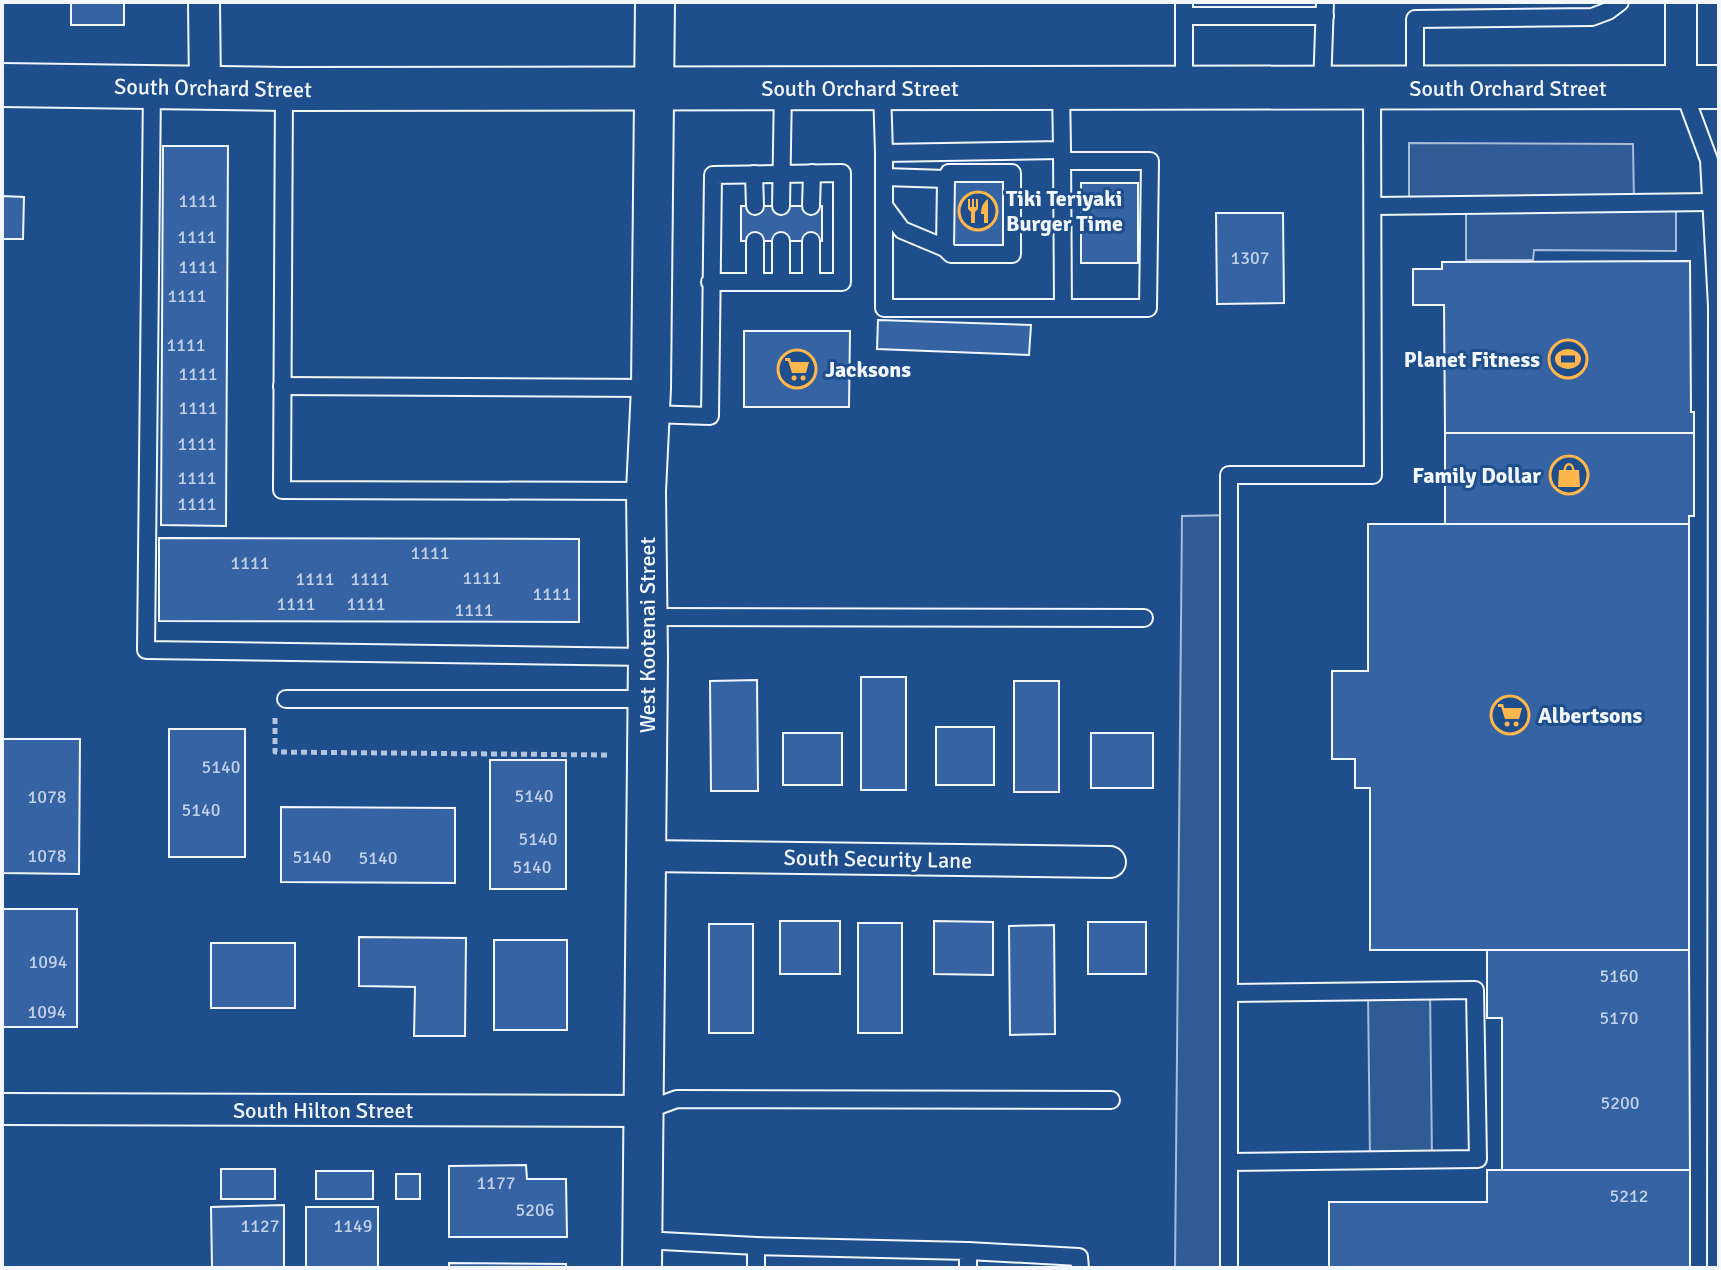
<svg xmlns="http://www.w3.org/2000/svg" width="1721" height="1270" font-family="Signika,sans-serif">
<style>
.built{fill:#305b95;stroke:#a8bbd7;stroke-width:2}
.building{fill:#3563a3;stroke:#f2f6ff;stroke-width:2}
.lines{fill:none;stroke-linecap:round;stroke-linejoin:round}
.service-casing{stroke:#f2f6ff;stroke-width:20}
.minor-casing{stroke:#f2f6ff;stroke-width:34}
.tertiary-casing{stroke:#f2f6ff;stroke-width:42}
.secondary-casing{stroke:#f2f6ff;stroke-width:46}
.path{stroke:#b3c4dc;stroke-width:5;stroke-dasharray:6 4;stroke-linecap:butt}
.service{stroke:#1f4e8c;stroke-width:16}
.minor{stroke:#1f4e8c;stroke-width:30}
.tertiary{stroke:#1f4e8c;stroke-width:38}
.secondary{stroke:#1f4e8c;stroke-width:42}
.labels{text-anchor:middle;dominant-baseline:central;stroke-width:6;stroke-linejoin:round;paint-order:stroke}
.number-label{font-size:18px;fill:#c3d1e8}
.street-label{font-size:22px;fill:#f2f6ff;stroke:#1f4e8c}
.poi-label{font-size:22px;font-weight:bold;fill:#f2f6ff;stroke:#1f4e8c;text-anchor:start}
</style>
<rect width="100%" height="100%" fill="#1f4e8c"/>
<g class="built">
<polygon points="1409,143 1633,144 1634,203 1676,203 1676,251 1534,250 1533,260 1466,260 1466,205 1409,205"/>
<polygon points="1232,515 1227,1268 1175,1268 1182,516"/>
<polygon points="1430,990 1432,1160 1370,1161 1368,991"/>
</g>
<g class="building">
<rect x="71" y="2" width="53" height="23"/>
<polygon points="163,146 228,146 226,526 161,525"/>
<rect x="950" y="177" width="57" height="68"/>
<rect x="1081" y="183" width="57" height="80"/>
<polygon points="2,196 24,197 23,239 2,239"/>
<rect x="741" y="206" width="81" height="35"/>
<polygon points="1216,213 1283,213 1284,303 1217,304"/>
<polygon points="1690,261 1691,412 1694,412 1694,433 1445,433 1444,305 1413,305 1413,269 1442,269 1442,262"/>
<polygon points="878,320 1031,325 1029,355 877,349"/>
<polygon points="744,331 850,331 849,407 744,407"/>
<polygon points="1445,433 1694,433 1694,516 1689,516 1689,524 1445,524"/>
<polygon points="1368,524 1689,524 1689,950 1370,950 1370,788 1355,788 1355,759 1332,759 1332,671 1368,671"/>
<polygon points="159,538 579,539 579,622 159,621"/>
<rect x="861" y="677" width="45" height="113"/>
<polygon points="757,680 758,791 711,791 710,681"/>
<rect x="1014" y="681" width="45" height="111"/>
<rect x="936" y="727" width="58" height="58"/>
<rect x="169" y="729" width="76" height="128"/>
<rect x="783" y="733" width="59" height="52"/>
<rect x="1091" y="733" width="62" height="55"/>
<polygon points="2,739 80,739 79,874 2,873"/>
<rect x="490" y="760" width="76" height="129"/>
<polygon points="281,807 455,808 455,883 281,882"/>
<rect x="2" y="909" width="75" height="118"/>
<rect x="780" y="921" width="60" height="53"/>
<polygon points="934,921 993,922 993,975 934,974"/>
<rect x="1088" y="922" width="58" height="52"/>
<rect x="858" y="923" width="44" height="110"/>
<rect x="709" y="924" width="44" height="109"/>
<polygon points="1054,925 1055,1034 1010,1035 1009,926"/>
<polygon points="359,937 466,938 465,1036 414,1036 415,987 359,986"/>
<rect x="494" y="940" width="73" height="90"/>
<rect x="211" y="943" width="84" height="65"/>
<polygon points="1487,950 1689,950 1690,1170 1502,1170 1502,1018 1487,1018"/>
<polygon points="526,1165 527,1179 566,1179 567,1237 449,1237 449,1166"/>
<rect x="221" y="1169" width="54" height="30"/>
<polygon points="1487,1170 1690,1170 1690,1268 1329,1268 1329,1202 1487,1202"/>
<rect x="316" y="1171" width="57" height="28"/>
<rect x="396" y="1174" width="24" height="25"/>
<polygon points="284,1205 284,1268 212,1268 211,1207"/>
<rect x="306" y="1207" width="72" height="61"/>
<polygon points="449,1263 566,1264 566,1268 449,1268"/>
</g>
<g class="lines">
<g class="service-casing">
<g id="service">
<polyline points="1184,16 1325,16"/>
<polyline points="152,87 146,650 648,657"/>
<polyline points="1184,88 1184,2"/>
<polyline points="1322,88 1325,2"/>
<polyline points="1415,88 1415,19 1592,17 1608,11 1620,2"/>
<polyline points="284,89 282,490 646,491"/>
<polyline points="882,90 884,153 1062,150 1061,88"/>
<polyline points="1683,90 1709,160 1717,306 1716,1268"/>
<polyline points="884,153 884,308 1063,308 1062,150"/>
<polyline points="1063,161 1150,161 1148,308 1063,308"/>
<polyline points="754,174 755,206"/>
<polyline points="884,177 946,179 945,248 902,230 885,207"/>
<polyline points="781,206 783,88"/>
<polyline points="811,206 812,173"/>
<polyline points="1373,206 1711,202"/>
<polyline points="755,241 755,282"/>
<polyline points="945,248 951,254 1012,254 1012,173 949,173 946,179"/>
<polyline points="781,282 781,241"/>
<polyline points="811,282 811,241"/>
<polyline points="282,386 651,388"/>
<polyline points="650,414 710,416 713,175 842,173 842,282 710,282"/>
<polyline points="648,617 1144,618"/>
<polyline points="286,699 647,699"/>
<polyline points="1229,993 1475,990 1478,1159 1229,1162"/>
<polyline points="644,1111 677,1099 1111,1100"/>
<polyline points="643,1240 756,1246 756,1268"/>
<polyline points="756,1246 968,1251 968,1268"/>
<polyline points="968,1251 1079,1257 1080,1268"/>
<polyline points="1229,1268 1229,475 1373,475 1372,89"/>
</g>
</g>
<g class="minor-casing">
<g id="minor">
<polyline points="204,2 205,88"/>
<polyline points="1681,2 1681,86"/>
<polyline points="646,856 1110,862"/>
<polyline points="2,1109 644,1111"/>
</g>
</g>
<g class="tertiary-casing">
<polyline id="tertiary" points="642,1268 648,657 646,491 651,388 655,2"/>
</g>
<g class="secondary-casing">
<polyline id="secondary" points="2,85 284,89 1719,87"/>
</g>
<polyline class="path" points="275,718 275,752 608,755"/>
<use href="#service" class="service"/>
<use href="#minor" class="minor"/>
<use href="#tertiary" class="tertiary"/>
<use href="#secondary" class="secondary"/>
</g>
<defs>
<g id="restaurant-ring" transform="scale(2)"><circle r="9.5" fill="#1f4e8c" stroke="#ffb74d" stroke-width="1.5"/><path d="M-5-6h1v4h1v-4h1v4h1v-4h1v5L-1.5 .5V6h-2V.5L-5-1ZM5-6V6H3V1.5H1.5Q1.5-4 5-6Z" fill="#ffb74d"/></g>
<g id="stadium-ring" transform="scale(2)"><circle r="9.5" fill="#1f4e8c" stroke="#ffb74d" stroke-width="1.5"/><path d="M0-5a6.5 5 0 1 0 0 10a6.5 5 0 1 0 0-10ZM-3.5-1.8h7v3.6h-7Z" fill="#ffb74d"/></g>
<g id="supermarket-ring" transform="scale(2)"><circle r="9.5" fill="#1f4e8c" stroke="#ffb74d" stroke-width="1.5"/><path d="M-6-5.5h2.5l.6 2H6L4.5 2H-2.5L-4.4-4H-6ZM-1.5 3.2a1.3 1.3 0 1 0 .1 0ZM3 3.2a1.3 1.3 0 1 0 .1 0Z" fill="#ffb74d"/></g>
<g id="shop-ring" transform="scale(2)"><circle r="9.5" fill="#1f4e8c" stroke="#ffb74d" stroke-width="1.5"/><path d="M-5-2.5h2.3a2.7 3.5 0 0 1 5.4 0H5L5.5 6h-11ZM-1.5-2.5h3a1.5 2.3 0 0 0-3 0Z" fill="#ffb74d"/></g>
</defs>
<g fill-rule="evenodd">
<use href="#restaurant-ring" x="978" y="211"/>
<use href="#stadium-ring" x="1568" y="359"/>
<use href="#supermarket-ring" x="797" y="369"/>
<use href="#shop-ring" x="1569" y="475"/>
<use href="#supermarket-ring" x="1510" y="715"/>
</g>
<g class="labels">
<g class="number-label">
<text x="198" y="201">1111</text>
<text x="197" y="237">1111</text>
<text x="1250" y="258">1307</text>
<text x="198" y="267">1111</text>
<text x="187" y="296">1111</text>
<text x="186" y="345">1111</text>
<text x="198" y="374">1111</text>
<text x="198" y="408">1111</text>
<text x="197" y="444">1111</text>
<text x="197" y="478">1111</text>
<text x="197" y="504">1111</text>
<text x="430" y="553">1111</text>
<text x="250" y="563">1111</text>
<text x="482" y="578">1111</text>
<text x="315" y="579">1111</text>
<text x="370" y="579">1111</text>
<text x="552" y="594">1111</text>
<text x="296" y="604">1111</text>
<text x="366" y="604">1111</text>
<text x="474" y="610">1111</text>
<text x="221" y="767">5140</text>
<text x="534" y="796">5140</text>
<text x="47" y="797">1078</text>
<text x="201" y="810">5140</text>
<text x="538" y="839">5140</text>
<text x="47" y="856">1078</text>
<text x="312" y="857">5140</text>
<text x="378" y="858">5140</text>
<text x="532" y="867">5140</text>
<text x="48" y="962">1094</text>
<text x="1619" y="976">5160</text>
<text x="47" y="1012">1094</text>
<text x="1619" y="1018">5170</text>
<text x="1620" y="1103">5200</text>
<text x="496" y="1183">1177</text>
<text x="1629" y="1196">5212</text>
<text x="535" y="1210">5206</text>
<text x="260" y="1226">1127</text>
<text x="353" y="1226">1149</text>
</g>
<g class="street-label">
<text transform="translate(213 88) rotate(1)">South Orchard Street</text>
<text x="860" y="88">South Orchard Street</text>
<text x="1508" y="88">South Orchard Street</text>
<text transform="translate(647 635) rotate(-90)">West Kootenai Street</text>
<text transform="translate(878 859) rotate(1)">South Security Lane</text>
<text x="323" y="1110">South Hilton Street</text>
</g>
<g class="poi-label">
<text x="1006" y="198">Tiki Teriyaki<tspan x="1006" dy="25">Burger Time</tspan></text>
<text x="1540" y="359" text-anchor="end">Planet Fitness</text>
<text x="825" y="369">Jacksons</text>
<text x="1541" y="475" text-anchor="end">Family Dollar</text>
<text x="1538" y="715">Albertsons</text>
</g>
</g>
<rect width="1721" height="1270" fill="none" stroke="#f2f6ff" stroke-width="8"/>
</svg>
